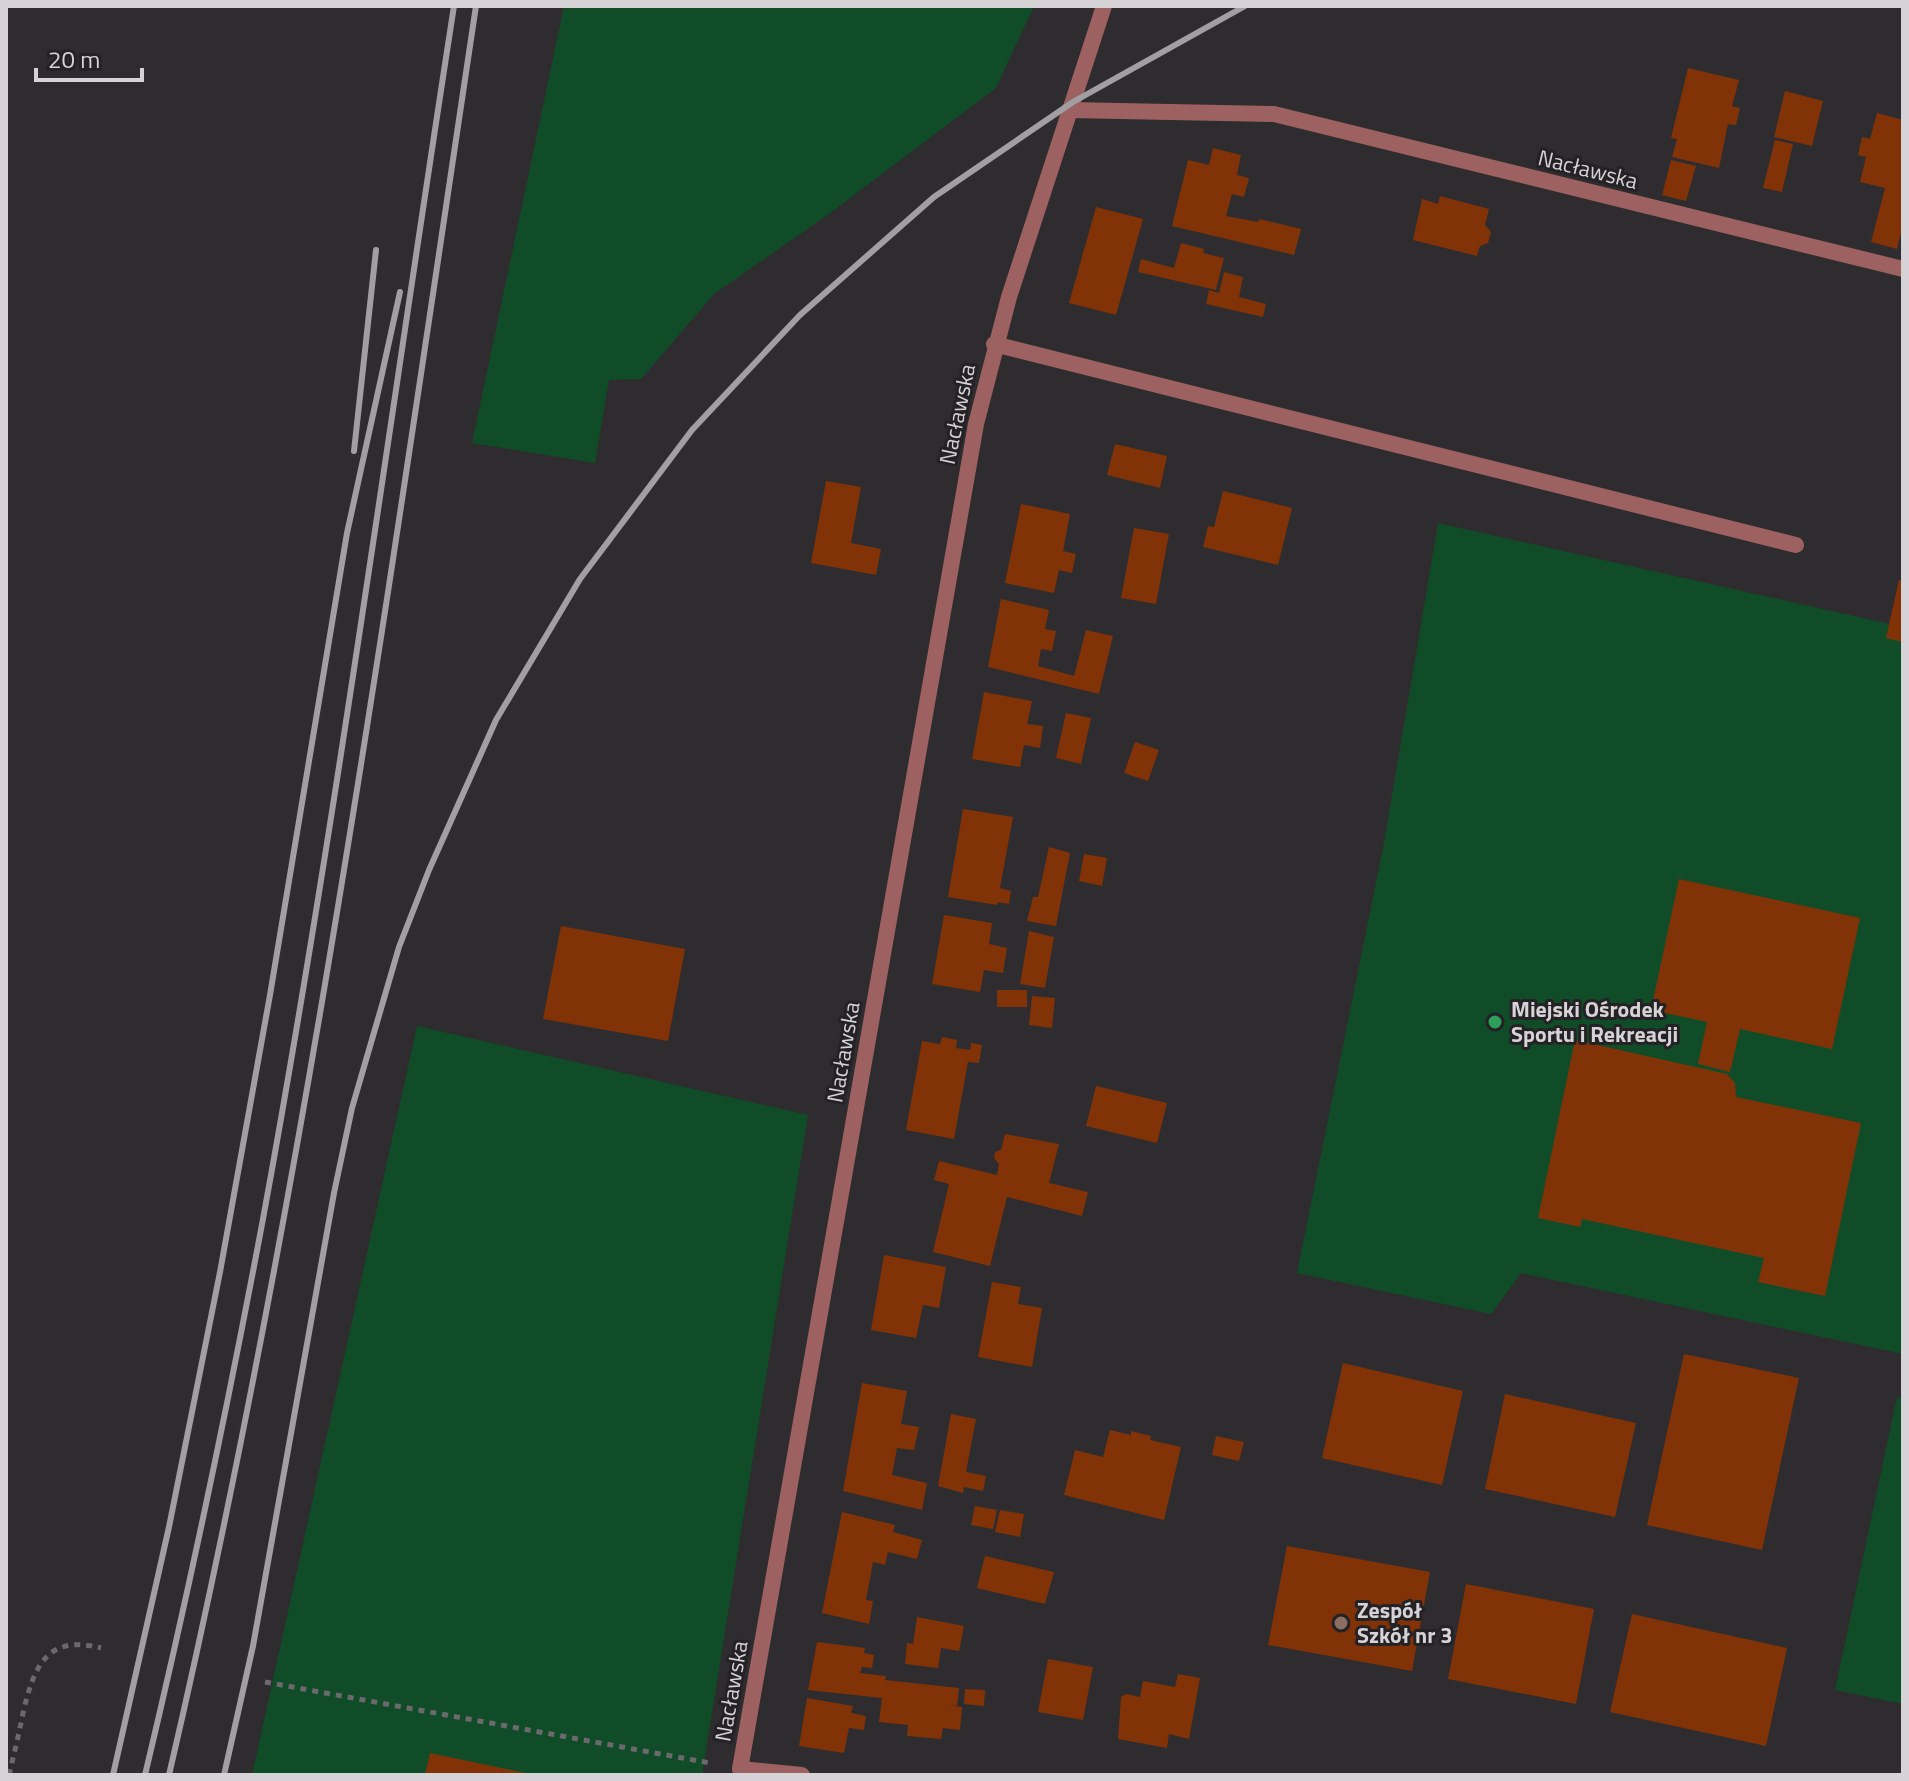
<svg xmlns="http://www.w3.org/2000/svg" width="1909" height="1781" font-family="'Titillium Web',sans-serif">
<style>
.green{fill:#114c28}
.building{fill:#813307}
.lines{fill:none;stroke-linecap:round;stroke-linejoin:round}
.path{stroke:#6b696c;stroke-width:5;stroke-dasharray:6 6;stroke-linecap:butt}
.service{stroke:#9e6161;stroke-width:16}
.minor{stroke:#9e6161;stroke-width:16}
.tertiary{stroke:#9e6161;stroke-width:16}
.rail{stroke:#a19fa2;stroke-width:6}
.leisure-dot{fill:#2e9e5b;stroke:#242225;stroke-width:3}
.education-dot{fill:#8d6e63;stroke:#242225;stroke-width:3}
.labels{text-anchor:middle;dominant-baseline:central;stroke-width:6;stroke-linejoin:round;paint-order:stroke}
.street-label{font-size:22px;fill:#d5d3d5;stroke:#242225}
.poi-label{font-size:22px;font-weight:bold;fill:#d5d3d5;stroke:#242225;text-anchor:start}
</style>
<rect width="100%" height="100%" fill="#2e2c2f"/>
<g class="green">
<polygon points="564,6 1034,6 996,88 829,214 714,294 641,379 609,380 595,463 472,443"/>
<polygon points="1438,523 1903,627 1903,1354 1521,1273 1491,1314 1297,1273 1384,843"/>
<polygon points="417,1026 808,1115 702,1775 252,1775"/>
<polygon points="1897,1397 1903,1399 1903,1704 1835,1690"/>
</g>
<g class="building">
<polygon points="1688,68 1739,80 1732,106 1740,108 1736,125 1728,124 1719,168 1672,157 1677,139 1671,138"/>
<polygon points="1785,91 1823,101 1812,146 1774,137"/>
<polygon points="1877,113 1903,120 1903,224 1897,249 1871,242 1885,188 1860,182 1866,157 1858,155 1862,137 1870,139"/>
<polygon points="1775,140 1793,144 1782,192 1763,188"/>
<polygon points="1213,148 1241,155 1237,175 1249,178 1244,197 1232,194 1226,216 1258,222 1259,219 1301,229 1294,255 1172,226 1188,160 1209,165"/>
<polygon points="1671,160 1696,166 1686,201 1662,195"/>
<polygon points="1440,196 1489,209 1485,225 1491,232 1488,243 1480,246 1477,256 1413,240 1422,199 1438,204"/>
<polygon points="1096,207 1143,219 1116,315 1069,303"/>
<polygon points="1181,243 1204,249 1203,253 1224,258 1216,290 1138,272 1141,259 1174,268"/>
<polygon points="1224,272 1243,277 1239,297 1266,304 1263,317 1206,304 1209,290 1219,293"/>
<polygon points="1115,444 1167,456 1160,488 1107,475"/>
<polygon points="826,481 861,487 851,543 881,549 876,575 811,563"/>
<polygon points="1223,491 1292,508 1278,565 1203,547 1208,526 1214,527"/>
<polygon points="1021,504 1070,514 1063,551 1076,554 1072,573 1059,570 1054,593 1005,583"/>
<polygon points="1134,528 1169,534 1156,604 1121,598"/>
<polygon points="1899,580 1903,581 1903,642 1886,638"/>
<polygon points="1001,599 1049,610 1045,629 1056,631 1052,651 1041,649 1038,666 1074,676 1086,630 1113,636 1099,694 988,667"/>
<polygon points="984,692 1032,701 1027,724 1043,726 1040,748 1024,745 1020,767 972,759"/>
<polygon points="1066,713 1091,718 1081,764 1056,758"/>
<polygon points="1135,742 1159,750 1148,781 1124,773"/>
<polygon points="963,809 1013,817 1000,888 1011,891 1009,904 998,902 997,905 948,897"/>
<polygon points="1049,847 1070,853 1056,926 1027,921 1033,897 1038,897"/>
<polygon points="1084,854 1107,858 1102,886 1079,881"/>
<polygon points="1679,879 1860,918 1832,1049 1740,1029 1730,1072 1698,1064 1707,1022 1651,1010"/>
<polygon points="944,915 992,923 989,944 1007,948 1003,973 984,970 980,992 932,984"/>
<polygon points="561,926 685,949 668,1041 543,1019"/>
<polygon points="1029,931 1054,937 1045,988 1020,984"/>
<rect x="997" y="990" width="30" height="17"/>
<polygon points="1032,996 1055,998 1052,1028 1029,1025"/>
<polygon points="942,1037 957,1040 956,1048 970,1050 971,1043 982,1045 979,1063 968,1062 954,1139 906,1130 922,1041 940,1044"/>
<polygon points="1575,1040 1727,1074 1735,1083 1736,1097 1861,1123 1825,1296 1758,1282 1764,1258 1582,1219 1580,1227 1538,1218"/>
<polygon points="1096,1086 1167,1103 1157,1143 1086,1126"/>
<polygon points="1005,1134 1059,1144 1049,1183 1088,1192 1082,1216 1007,1197 990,1266 933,1252 949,1184 934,1180 939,1161 997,1175 999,1164 994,1158 995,1152 1001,1150"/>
<polygon points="884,1255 946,1267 939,1308 923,1305 916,1338 871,1330"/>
<polygon points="992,1282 1021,1287 1018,1304 1042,1308 1032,1367 978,1357"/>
<polygon points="1684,1354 1799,1378 1762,1550 1647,1525"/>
<polygon points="1343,1363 1463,1391 1442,1485 1322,1458"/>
<polygon points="862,1383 907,1391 901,1424 919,1427 914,1450 897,1448 892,1475 927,1483 922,1510 843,1491"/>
<polygon points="1505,1394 1636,1423 1615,1517 1485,1489"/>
<polygon points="951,1414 976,1419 966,1472 986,1476 983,1491 964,1487 963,1493 938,1486"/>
<polygon points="1110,1430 1131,1435 1131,1431 1151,1436 1150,1440 1181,1447 1164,1520 1064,1495 1075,1450 1103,1457"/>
<polygon points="1216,1436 1244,1442 1239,1461 1212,1455"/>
<polygon points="975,1506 997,1510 993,1529 971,1525"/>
<polygon points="1000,1510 1024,1514 1020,1537 995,1532"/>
<polygon points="842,1512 895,1525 893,1532 922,1540 917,1559 888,1552 885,1565 873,1562 866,1600 873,1601 869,1624 822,1613"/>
<polygon points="1287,1546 1430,1572 1412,1671 1268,1645"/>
<polygon points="985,1556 1054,1572 1045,1604 977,1588"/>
<polygon points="1466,1584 1594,1609 1576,1704 1448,1679"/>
<polygon points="1632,1614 1787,1648 1766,1746 1610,1712"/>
<polygon points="917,1617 964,1626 959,1651 941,1648 938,1668 905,1664 907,1643 913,1644"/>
<polygon points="817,1642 865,1648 864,1653 874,1655 872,1668 862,1667 860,1673 886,1676 885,1680 959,1688 957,1706 945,1705 962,1707 960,1730 943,1728 941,1739 907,1736 908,1725 879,1722 882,1698 808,1690"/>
<polygon points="1048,1659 1093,1667 1083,1720 1038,1712"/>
<polygon points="1178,1674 1200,1678 1189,1739 1169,1734 1167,1748 1118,1739 1121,1697 1126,1694 1140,1697 1143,1681 1175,1687"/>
<polygon points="965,1689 985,1690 984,1706 964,1704"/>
<polygon points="807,1698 853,1706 851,1713 866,1716 864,1730 849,1728 844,1753 799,1746"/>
<polygon points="430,1753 531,1774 531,1775 425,1775"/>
</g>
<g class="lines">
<g class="path">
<polyline points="265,1682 710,1763"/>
<path d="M9,1775C14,1754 19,1734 23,1713C34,1667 46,1634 101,1648"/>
</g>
<polyline class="service" points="994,344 1796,545"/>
<g class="minor">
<polyline points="1069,110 1274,114 1903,269"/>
<polyline points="740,1769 802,1775"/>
</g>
<polyline class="tertiary" points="740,1769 976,424 1009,297 1104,6"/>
<g class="rail">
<polyline points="354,451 376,250"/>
<polyline points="113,1775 169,1527 220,1272 270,995 347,533 400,292"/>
<path d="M145,1775C189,1591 228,1405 263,1219C337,816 391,410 454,6"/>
<path d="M169,1775C305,1191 387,598 476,6"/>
<polyline points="224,1775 253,1646 334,1193 352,1108 399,947 429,870 496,720 580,579 692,430 800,315 934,197 1073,102 1245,6"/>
</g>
</g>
<circle class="leisure-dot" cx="1495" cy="1022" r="8"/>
<circle class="education-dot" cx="1341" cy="1623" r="8"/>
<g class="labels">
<g class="street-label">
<text transform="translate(1588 169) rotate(14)">Nacławska</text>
<text transform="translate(957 414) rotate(-78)">Nacławska</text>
<text transform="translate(843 1052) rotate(-80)">Nacławska</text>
<text transform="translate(731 1691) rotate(-80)">Nacławska</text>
</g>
<g class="poi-label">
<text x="1511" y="1009">Miejski Ośrodek<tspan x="1511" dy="25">Sportu i Rekreacji</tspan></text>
<text x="1357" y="1610">Zespół<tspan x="1357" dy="25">Szkół nr 3</tspan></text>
</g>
</g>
<rect width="1909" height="1781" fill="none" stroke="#d5d3d5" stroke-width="16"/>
<path d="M36 68v12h106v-12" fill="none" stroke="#d5d3d5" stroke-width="4"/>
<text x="48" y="68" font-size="24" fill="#d5d3d5" stroke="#242225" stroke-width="6" paint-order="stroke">20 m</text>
</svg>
